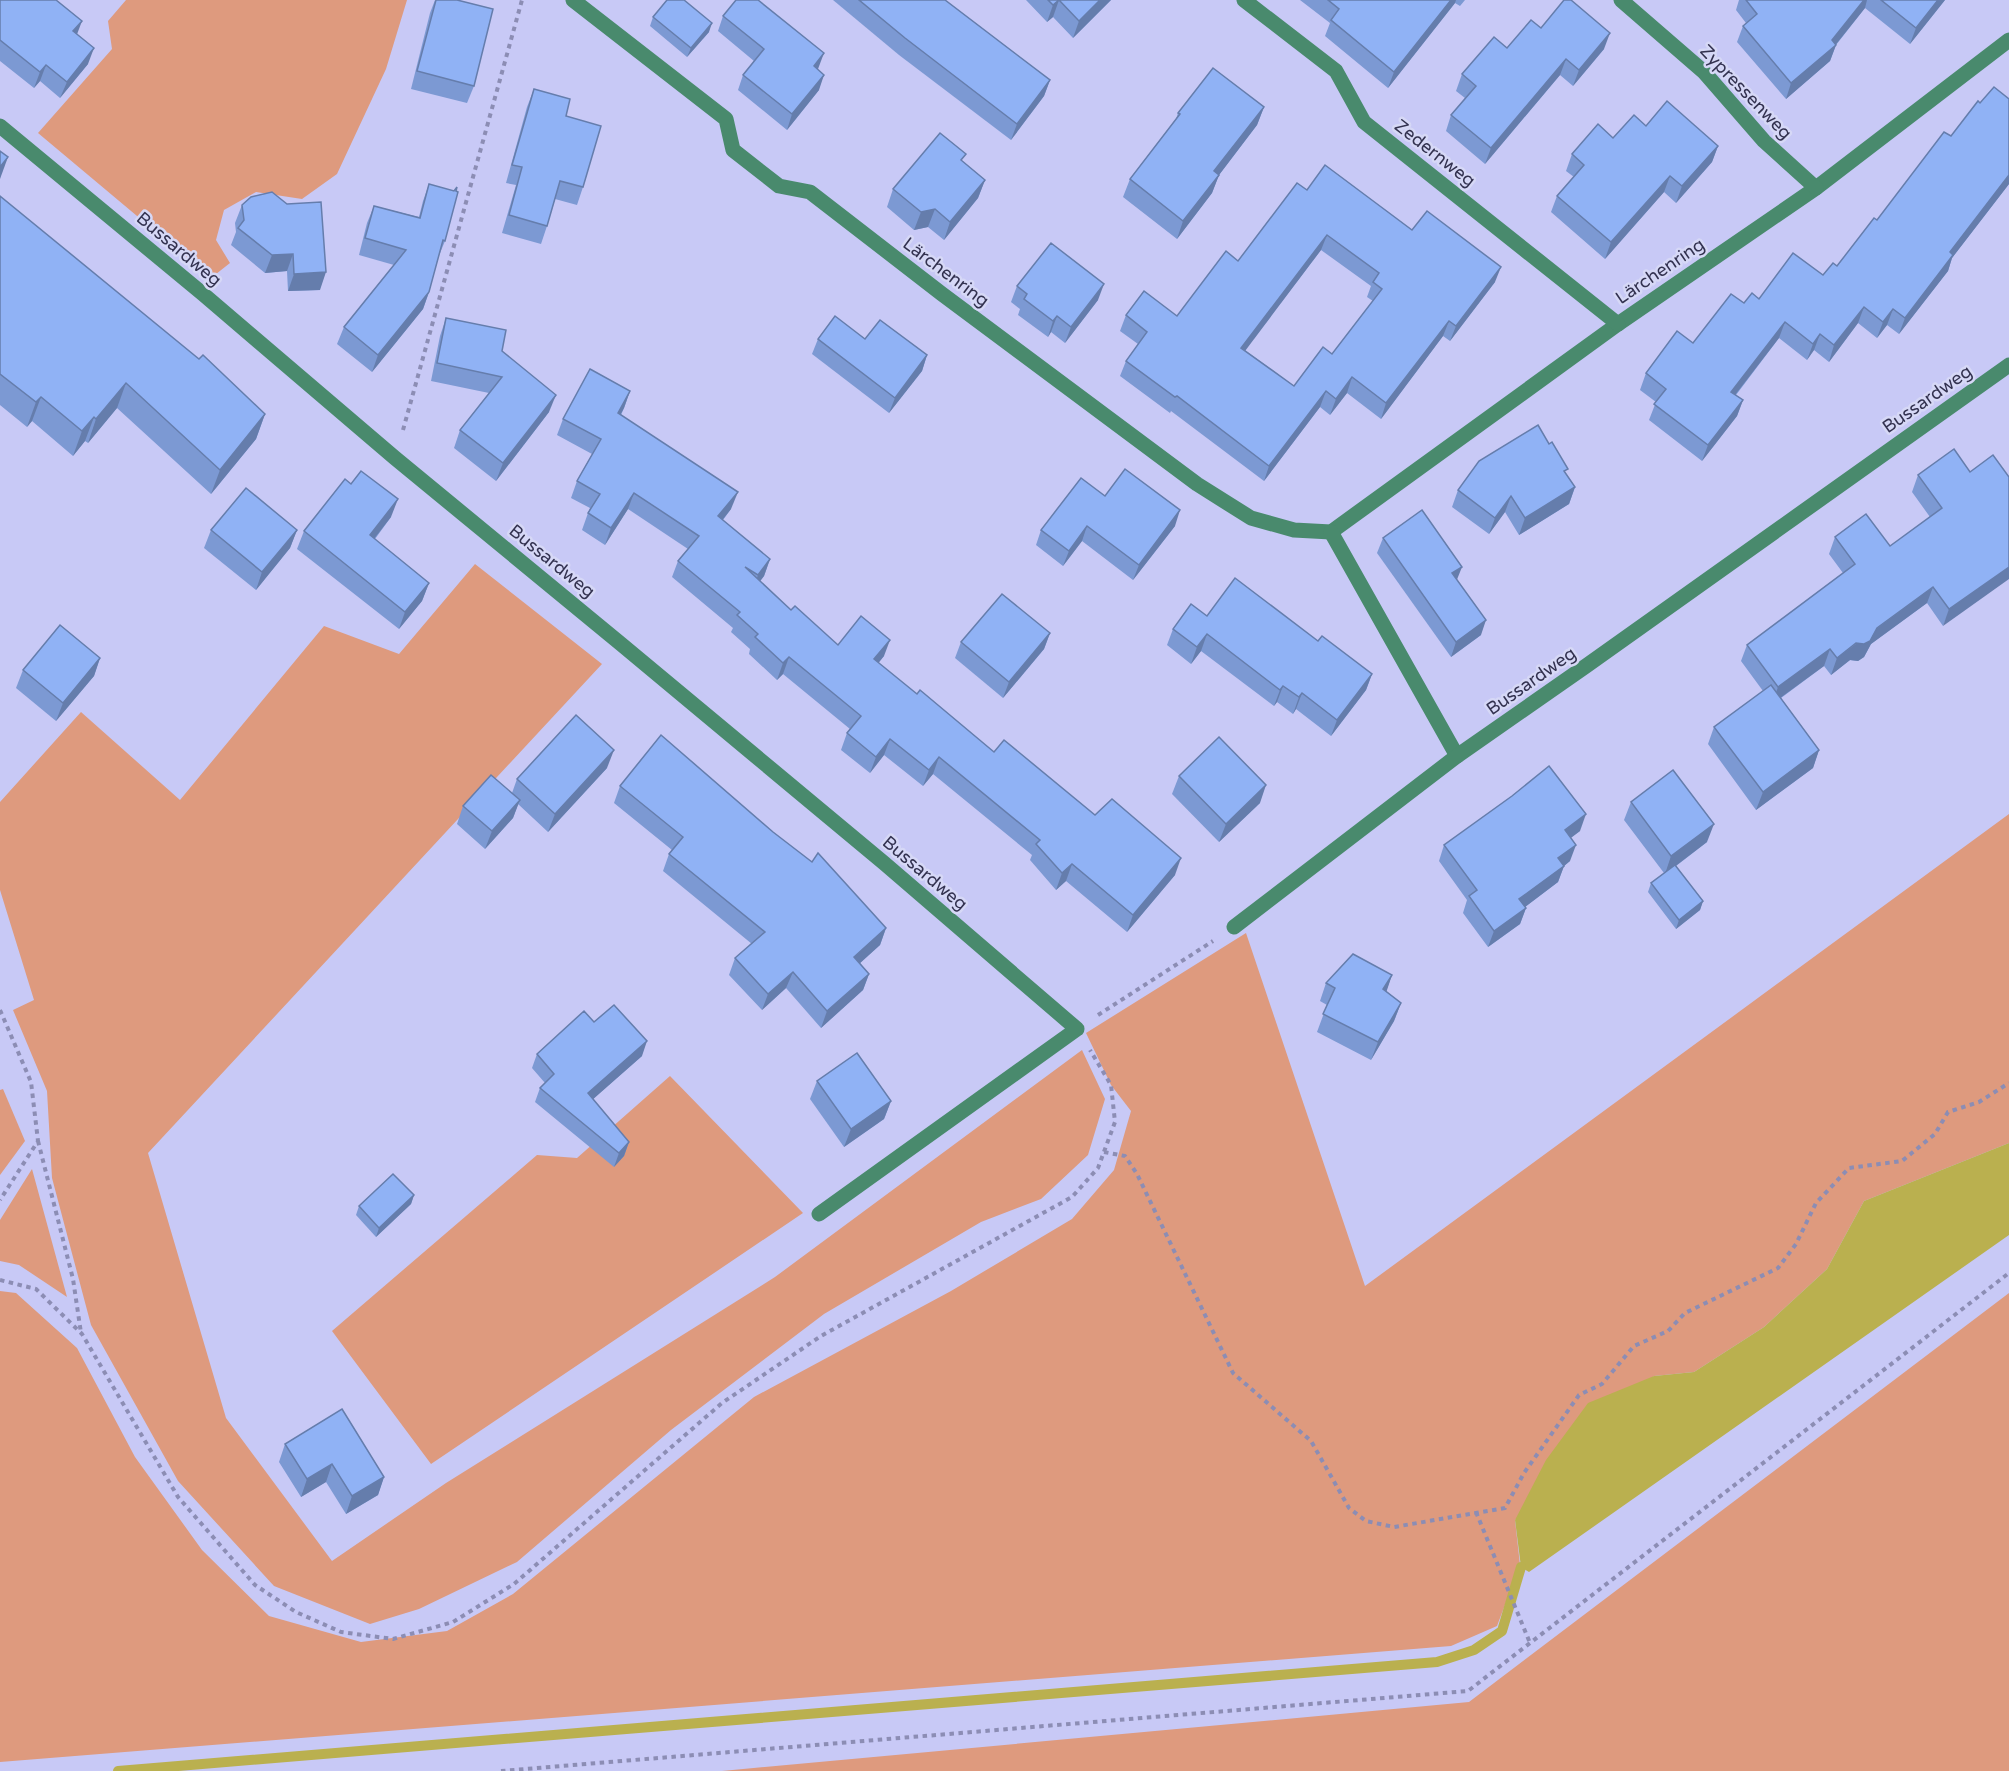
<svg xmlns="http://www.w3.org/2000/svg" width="2009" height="1771" font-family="'Varela Round',sans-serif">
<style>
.green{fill:#de9a7e}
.water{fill:#bab04f}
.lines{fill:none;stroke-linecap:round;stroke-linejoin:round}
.stream{stroke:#bab04f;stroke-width:10}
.path{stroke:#8c8db4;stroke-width:4;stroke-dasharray:4.5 4.5;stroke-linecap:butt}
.minor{stroke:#498a6d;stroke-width:15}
.wall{fill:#7c99d3;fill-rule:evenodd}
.shaded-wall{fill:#657dac}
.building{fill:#90b2f5;stroke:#657dac;stroke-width:1.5;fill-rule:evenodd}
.labels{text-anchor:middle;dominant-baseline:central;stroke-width:5;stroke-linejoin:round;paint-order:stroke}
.street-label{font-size:18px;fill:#333250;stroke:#d6d8f6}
</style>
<rect width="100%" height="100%" fill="#c8c9f6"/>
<g class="green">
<polygon points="126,0 407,0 386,69 337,174 302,199 256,192 224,210 216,240 230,263 211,278 38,133 112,49 108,21"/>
<polygon points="475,564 602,664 148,1153 226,1418 332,1561 446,1483 775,1277 1082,1050 1105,1099 1088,1155 1041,1199 981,1222 824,1314 671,1430 517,1562 419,1609 370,1624 274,1586 178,1481 91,1325 52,1178 47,1091 13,1010 34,1000 0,890 0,802 81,712 180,800 324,626 399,654"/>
<polygon points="2009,814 2009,1143 1864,1201 1827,1269 1764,1327 1694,1372 1654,1376 1515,1520 1520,1565 1497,1626 1451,1646 0,1762 0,1291 16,1293 77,1348 135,1457 202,1550 269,1616 361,1642 447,1631 513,1594 754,1397 951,1291 1072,1219 1114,1170 1131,1111 1111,1085 1086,1033 1246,933 1365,1286"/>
<polygon points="670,1076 803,1213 431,1464 332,1331 537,1155 577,1158"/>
<polygon points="3,1089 25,1141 0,1175 0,1090"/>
<polygon points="32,1169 67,1297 19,1265 0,1261 0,1220"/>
<polygon points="2009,1293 2009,1771 722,1771 1469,1702"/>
</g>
<polygon class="water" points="2009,1143 2009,1235 1529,1572 1521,1567 1515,1520 1546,1460 1588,1403 1654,1376 1694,1372 1764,1327 1827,1269 1864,1201"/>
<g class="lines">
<polyline class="stream" points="118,1771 1437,1662 1474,1650 1502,1631 1521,1567"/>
<g class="path">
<polyline points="403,430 522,0"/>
<polyline points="0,1010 31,1082 38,1141 0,1200"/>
<polyline points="1098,1015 1213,941"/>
<polyline points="38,1141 73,1279 81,1333"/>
<polyline points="1104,1152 1125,1156 1137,1174 1233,1373 1311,1441 1349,1508 1366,1521 1394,1527 1505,1508 1524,1473 1579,1395 1602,1384 1634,1346 1668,1331 1685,1313 1778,1268 1796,1244 1816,1203 1849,1168 1902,1161 1935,1134 1948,1112 1979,1102 2009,1083"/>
<polyline points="0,1280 36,1289 82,1334 178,1497 255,1585 296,1612 341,1632 393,1639 453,1622 514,1584 722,1403 821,1336 1072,1197 1098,1168 1115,1122 1111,1085 1090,1050"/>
<polyline points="1476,1512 1530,1643"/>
<polyline points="501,1771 1468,1691 2009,1273"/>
</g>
<g class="minor">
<polyline points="573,0 726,119 733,150 779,186 810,192 942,294 1197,484 1251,518 1294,530 1331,532 1618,324 1816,188 2009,40"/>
<polyline points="1244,0 1336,71 1364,122 1618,324"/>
<polyline points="1621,0 1704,72 1764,141 1816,188"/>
<polyline points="0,126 203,294 395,458 621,644 884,863 1077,1029 819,1214"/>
<polyline points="1331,532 1457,756"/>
<polyline points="1234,927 1457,756 1586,666 2009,365"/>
</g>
</g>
<g class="wall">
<polygon points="0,0 77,34 88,64 60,98 40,81 34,88 0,61"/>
<polygon points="435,0 474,86 467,103 411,89 430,13"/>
<polygon points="833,0 945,0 1050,80 1044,96 1011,140 899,55"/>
<polygon points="1026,0 1111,0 1073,38 1053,17 1047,22"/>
<polygon points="1300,0 1465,0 1460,6 1455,3 1388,88 1325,36 1330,23"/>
<polygon points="1739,0 1945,0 1910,44 1865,8 1836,45 1830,61 1786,99 1737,42 1743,26 1746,23 1736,10"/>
<polygon points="723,16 818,69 819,90 787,130 738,90 743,75 754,61 718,31"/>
<polygon points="653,17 709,32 687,57 650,26"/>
<polygon points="1541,28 1604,49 1573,86 1560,75 1485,164 1446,131 1451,115 1465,98 1456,91 1462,74"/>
<polygon points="534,89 566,116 583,187 577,205 555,199 547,226 541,244 502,233 516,185 506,183 527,107"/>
<polygon points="2009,99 2009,184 1952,258 1948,271 1899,334 1887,325 1877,338 1858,323 1829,362 1814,350 1807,360 1779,338 1736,395 1743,400 1737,416 1702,461 1649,420 1656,402 1640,390 1646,373 1693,343 1744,303 1823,275 1837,266 1980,103"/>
<polygon points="1264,107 1257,125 1219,175 1212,193 1177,239 1123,197 1130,179 1176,119 1178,113"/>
<polygon points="1646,126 1718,146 1712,162 1676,203 1664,192 1605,259 1551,212 1557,196 1574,177 1566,171 1572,154"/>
<polygon points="963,162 985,180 978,198 944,240 928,227 914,230 887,207 893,189"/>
<polygon points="429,184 445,241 438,258 429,292 423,309 372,372 337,344 344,327 394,265 359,255 367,223 374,206 419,217 423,201"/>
<path d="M1307,190L1412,230L1495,282L1450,341L1443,336L1381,419L1347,393L1330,415L1320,407L1264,481L1171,411L1170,413L1120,376L1126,361L1138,344L1120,331L1126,315L1177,316L1238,261ZM1321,250L1371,286L1367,297L1373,301L1332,354L1294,386L1245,350Z"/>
<polygon points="0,196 265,414 256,439 211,494 117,408 88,443 85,441 73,456 32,421 27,427 0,405"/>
<polygon points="251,197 320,290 288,291 287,271 265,273 231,245 236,232 235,223 242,205"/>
<polygon points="1017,286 1098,300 1065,343 1051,332 1048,337 1018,315 1020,309 1011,302"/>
<polygon points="446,318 502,351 549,412 496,481 454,448 460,430 489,393 431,381 440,336"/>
<polygon points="818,339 865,339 927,355 922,371 889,413 812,354"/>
<polygon points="630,391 624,408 621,415 731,509 723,520 770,559 764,576 760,581 791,610 838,645 884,656 878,663 917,694 994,752 1095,815 1175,875 1127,932 1066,881 1056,890 1030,860 1032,855 933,774 923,786 884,755 870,773 841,750 847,733 850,729 783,674 777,680 749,654 750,649 731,632 733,628 672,577 678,561 688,549 628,509 605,545 582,530 588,513 590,508 571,498 577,481 592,454 557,435 563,419"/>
<polygon points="1970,472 2009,477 1943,626 1927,603 1871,644 1864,657 1858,661 1850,660 1831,675 1824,666 1781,698 1819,750 1813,768 1756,810 1708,744 1714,727 1763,691 1741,661 1747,645 1843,573 1829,554 1835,537 1890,546 1930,517 1912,492 1918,475"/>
<polygon points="1566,474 1575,487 1569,504 1519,535 1505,512 1489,534 1452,507 1458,490"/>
<polygon points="1105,496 1175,526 1133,580 1082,541 1063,566 1036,545 1041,530"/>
<polygon points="391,517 375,539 429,583 422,601 399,629 297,549 304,531"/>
<polygon points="211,530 297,530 290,548 256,590 204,548"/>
<polygon points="1383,538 1457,580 1481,635 1451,657 1377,553"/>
<polygon points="1207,616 1318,641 1372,674 1366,690 1331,736 1296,709 1293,714 1277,702 1274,706 1201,651 1191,664 1167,645 1173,629"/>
<polygon points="1050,633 1044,649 1003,698 955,658 961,642"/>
<polygon points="100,658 94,676 56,721 16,688 23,670"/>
<polygon points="607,768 548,832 518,804 513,818 485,849 457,824 463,806 512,793 517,779"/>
<polygon points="1179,776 1260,803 1219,842 1172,794"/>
<polygon points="620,786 886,928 880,945 860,963 869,974 863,990 821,1028 786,988 762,1010 729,975 735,958 752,944 663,871 669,854 672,850 614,803"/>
<polygon points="1631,802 1707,842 1676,866 1703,901 1700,910 1676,929 1648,892 1651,883 1664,873 1624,820"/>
<polygon points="1580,831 1570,838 1570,861 1564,866 1558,882 1525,907 1526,908 1520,924 1488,947 1463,913 1467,900 1439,861 1444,845"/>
<polygon points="1392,975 1386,991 1401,1003 1394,1021 1371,1060 1317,1032 1327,1005 1320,1001 1326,983"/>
<polygon points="594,1022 642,1056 593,1099 629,1142 624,1156 614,1167 535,1102 540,1088 545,1083 532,1068 537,1054"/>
<polygon points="817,1081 891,1101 884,1119 844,1147 810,1099"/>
<polygon points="414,1195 411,1204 376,1237 356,1215 359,1206"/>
<polygon points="285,1444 384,1477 378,1495 346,1514 326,1482 301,1497 279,1462"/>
</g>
<g class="shaded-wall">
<polygon points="1059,0 1053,17 1047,22 1053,5"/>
<polygon points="1100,0 1111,0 1073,38 1079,21"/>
<polygon points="1451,0 1456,0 1455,3 1388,88 1394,72"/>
<polygon points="1864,0 1867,0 1865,8 1833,48 1836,45 1830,61 1786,99 1791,83 1832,40"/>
<polygon points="1938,0 1945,0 1910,44 1916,28"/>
<polygon points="82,21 76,37 73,31"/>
<polygon points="712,23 709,32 687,57 691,48"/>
<polygon points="1610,33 1604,49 1573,86 1579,70"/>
<polygon points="94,48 88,64 60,98 67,82"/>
<polygon points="824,53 818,69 809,81 814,66"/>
<polygon points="1566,59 1560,75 1485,164 1491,148"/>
<polygon points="46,65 40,81 34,88 40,72"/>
<polygon points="824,75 819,90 787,130 792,114"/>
<polygon points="1050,80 1044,96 1011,140 1017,124"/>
<polygon points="1264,107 1257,125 1219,175 1212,193 1177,239 1183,221 1214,171"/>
<polygon points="1718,146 1712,162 1676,203 1682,186"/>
<polygon points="8,157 0,179 0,167"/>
<polygon points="2009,175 2009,184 1952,258 1948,271 1899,334 1905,318 1950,252"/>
<polygon points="1670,176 1664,192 1605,259 1611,242"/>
<polygon points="985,180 978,198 944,240 950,222"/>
<polygon points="935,209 928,227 914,230 921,212"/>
<polygon points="1327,235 1321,250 1236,363 1241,348"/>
<polygon points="293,254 287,271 265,273 272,255"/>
<polygon points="1501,267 1495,282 1450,341 1456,326"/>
<polygon points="326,272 320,290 288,291 294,274"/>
<polygon points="1104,284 1098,300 1065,343 1071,327"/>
<polygon points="429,292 423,309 372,372 378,355"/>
<polygon points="1864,307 1858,323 1829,362 1834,345"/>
<polygon points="1893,309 1887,325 1877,338 1883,322"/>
<polygon points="1057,316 1051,332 1048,337 1053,321"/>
<polygon points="1449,321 1443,336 1381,419 1386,403"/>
<polygon points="1785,322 1779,338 1725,408 1731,392"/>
<polygon points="1820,334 1814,350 1807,360 1813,344"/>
<polygon points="927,355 922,371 889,413 895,398"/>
<polygon points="1352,377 1347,393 1330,415 1336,399"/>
<polygon points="126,383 117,408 88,443 96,419"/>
<polygon points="630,391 624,408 612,430 618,413"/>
<polygon points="1326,391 1320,407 1264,481 1269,466"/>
<polygon points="556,395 549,412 496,481 503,463"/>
<polygon points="41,397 32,421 27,427 36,402"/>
<polygon points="1743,400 1737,416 1702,461 1708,445"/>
<polygon points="265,414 256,439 211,494 220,470"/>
<polygon points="94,417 85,441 73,456 82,431"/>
<polygon points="1575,487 1569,504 1519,535 1525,518"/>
<polygon points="738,492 731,509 712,533 718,516"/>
<polygon points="634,493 628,509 605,545 611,528"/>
<polygon points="1511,496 1505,512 1489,534 1495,518"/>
<polygon points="398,499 391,517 363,553 370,535"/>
<polygon points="1180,510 1175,526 1133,580 1139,565"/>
<polygon points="1087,526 1082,541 1063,566 1069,551"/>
<polygon points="297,530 290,548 256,590 262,572"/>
<polygon points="770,559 764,576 752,592 758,575"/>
<polygon points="1462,567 1456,582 1452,573"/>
<polygon points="2009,567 2009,579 1943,626 1949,609"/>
<polygon points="429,583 422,601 399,629 405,612"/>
<polygon points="1933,587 1927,603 1871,644 1864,657 1858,661 1850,660 1831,675 1837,658"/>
<polygon points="1486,620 1481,635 1451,657 1456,642"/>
<polygon points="1050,633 1044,649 1003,698 1009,682"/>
<polygon points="1207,634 1201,651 1191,664 1197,647"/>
<polygon points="890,640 884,656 868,676 874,659"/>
<polygon points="1830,649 1824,666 1772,704 1778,687"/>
<polygon points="789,657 783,674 777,680 783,663"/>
<polygon points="100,658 94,676 56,721 63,703"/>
<polygon points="1372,674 1366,690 1331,736 1337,720"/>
<polygon points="1283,686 1277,702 1274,706 1280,690"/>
<polygon points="1302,693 1296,709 1293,714 1299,697"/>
<polygon points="890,739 884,755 870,773 876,757"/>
<polygon points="614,750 607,768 548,832 555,814"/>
<polygon points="1819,750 1813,768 1756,810 1763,792"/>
<polygon points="939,757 933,774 923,786 929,770"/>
<polygon points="1266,785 1260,803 1219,842 1226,824"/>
<polygon points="520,800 513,818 485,849 492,831"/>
<polygon points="1586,814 1580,831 1559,847 1565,830"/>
<polygon points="1714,824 1707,842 1665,874 1671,856"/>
<polygon points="1576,845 1570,861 1564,866 1558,882 1513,916 1519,899 1558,858"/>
<polygon points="1181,858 1175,875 1127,932 1133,915"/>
<polygon points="1072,864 1066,881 1056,890 1062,873"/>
<polygon points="1703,901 1700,910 1676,929 1679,920"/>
<polygon points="1526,908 1520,924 1488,947 1494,931"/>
<polygon points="886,928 880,945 848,974 854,957"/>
<polygon points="793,972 786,988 762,1010 768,994"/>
<polygon points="869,974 863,990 821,1028 827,1011"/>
<polygon points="1392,975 1386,993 1383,989"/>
<polygon points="1401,1003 1394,1021 1371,1060 1378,1042"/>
<polygon points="647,1041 642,1056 583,1108 588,1093"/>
<polygon points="891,1101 884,1119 844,1147 851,1129"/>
<polygon points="629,1142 624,1156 614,1167 619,1153"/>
<polygon points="414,1195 411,1204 376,1237 379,1228"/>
<polygon points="332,1464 326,1482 301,1497 307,1479"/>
<polygon points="384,1477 378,1495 346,1514 352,1496"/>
</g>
<g class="building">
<polygon points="0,0 56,0 82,21 73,31 94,48 67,82 46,65 40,72 0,40"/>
<polygon points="436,0 457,0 493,9 474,86 417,71"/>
<polygon points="667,0 684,0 712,23 691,48 653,17"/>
<polygon points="736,0 758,0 824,53 814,66 824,75 792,114 743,75 764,49 723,16"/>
<polygon points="859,0 945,0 1050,80 1017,124 905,38"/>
<polygon points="1048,0 1100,0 1079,21 1059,0 1053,5"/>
<polygon points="1328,0 1451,0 1394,72 1331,20 1339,9"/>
<polygon points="1564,0 1571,0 1610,33 1579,70 1566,59 1491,148 1451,115 1476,86 1462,74 1494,37 1507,48 1531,20 1541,28"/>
<polygon points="1746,0 1864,0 1832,40 1836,45 1791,83 1743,26 1757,14"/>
<polygon points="1881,0 1938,0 1916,28"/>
<polygon points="1213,68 1264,107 1214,171 1219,175 1183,221 1130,179 1180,114 1178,113"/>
<polygon points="1994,87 2009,99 2009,175 1950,252 1953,255 1905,318 1893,309 1883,322 1864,307 1834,345 1820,334 1813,344 1785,322 1731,392 1743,400 1708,445 1654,404 1666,389 1646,373 1677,331 1693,343 1731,294 1744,303 1752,293 1759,299 1793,253 1823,275 1833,263 1837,266 1874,218 1877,220 1944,132 1951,136 1978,101 1980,103"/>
<polygon points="534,89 570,99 566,116 601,126 583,187 560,181 547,226 509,215 522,167 512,165"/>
<polygon points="1667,101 1718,146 1682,186 1670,176 1611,242 1557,196 1584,165 1572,154 1598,124 1613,138 1634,115 1646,126"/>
<polygon points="940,133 966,154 961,160 985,180 950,222 935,209 921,212 893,189"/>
<polygon points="0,151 8,157 0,167"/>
<path d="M1325,165L1412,230L1427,211L1501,267L1456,326L1449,321L1386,403L1352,377L1336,399L1326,391L1269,466L1177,396L1175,397L1126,361L1147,332L1126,315L1144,291L1177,316L1226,251L1238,261L1297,183L1307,190ZM1327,235L1379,273L1373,282L1382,289L1332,354L1323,347L1294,386L1241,348Z"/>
<polygon points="429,184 454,191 457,187 456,191 458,192 445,241 443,240 429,292 378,355 344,327 406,250 365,238 374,206 420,218"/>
<polygon points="272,192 287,204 321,202 326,272 294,274 293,254 272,255 238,228 244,220 242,205 251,197"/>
<polygon points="0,196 199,359 203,355 265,414 220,470 126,383 96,419 94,417 82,431 41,397 36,402 0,374"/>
<polygon points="1051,243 1104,284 1071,327 1057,316 1053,321 1024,299 1027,294 1017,286"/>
<polygon points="835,316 865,339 880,320 927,355 895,398 818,339"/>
<polygon points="446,318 506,330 502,351 556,395 503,463 460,430 502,377 437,363"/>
<polygon points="590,369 630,391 618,413 738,492 718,516 770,559 758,575 745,567 791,610 795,606 838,645 861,616 890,640 874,659 917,694 920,690 994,752 1004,740 1095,815 1112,799 1181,858 1133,915 1072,864 1062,873 1036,844 1040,840 939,757 929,770 890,739 876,757 847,733 861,716 789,657 783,663 755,637 758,634 737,615 740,612 678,561 699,536 634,493 611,528 588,513 600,494 577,481 601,439 563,419"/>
<polygon points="1538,425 1549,444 1552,442 1568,469 1564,471 1575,487 1525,518 1511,496 1495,518 1458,490 1479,461"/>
<polygon points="1954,449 1970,472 1993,455 2009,477 2009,567 1949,609 1933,587 1877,628 1870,641 1864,644 1856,643 1837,658 1830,649 1778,687 1747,645 1855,564 1835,537 1866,514 1890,546 1942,508 1918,475"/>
<polygon points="1125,469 1180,510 1139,565 1087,526 1069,551 1041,530 1081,478 1105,496"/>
<polygon points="361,471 398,499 370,535 429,583 405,612 304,531 345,479 351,484"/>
<polygon points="246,488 297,530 262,572 211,530"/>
<polygon points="1422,510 1462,567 1452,573 1486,620 1456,642 1383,538"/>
<polygon points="1235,578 1318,641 1322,636 1372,674 1337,720 1302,693 1299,697 1283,686 1280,690 1207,634 1197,647 1173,629 1191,604 1207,616"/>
<polygon points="1002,594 1050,633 1009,682 961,642"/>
<polygon points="60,625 100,658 63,703 23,670"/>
<polygon points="1771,685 1819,750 1763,792 1714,727"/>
<polygon points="576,715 614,750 555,814 517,779"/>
<polygon points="661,735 773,832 812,862 818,853 886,928 854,957 869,974 827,1011 793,972 768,994 735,958 765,932 669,854 683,837 620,786"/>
<polygon points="1219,737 1266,785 1226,824 1179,776"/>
<polygon points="1549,766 1586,814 1565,830 1576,845 1558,858 1564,866 1519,899 1526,908 1494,931 1469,896 1477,890 1444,845 1512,796"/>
<polygon points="1673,770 1714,824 1671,856 1631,802"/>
<polygon points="491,775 520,800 492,831 463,806"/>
<polygon points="1675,865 1703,901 1679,920 1651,883"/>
<polygon points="1353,954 1392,975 1383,989 1401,1003 1378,1042 1323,1014 1335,988 1326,983"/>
<polygon points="614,1005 647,1041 588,1093 629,1142 619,1153 540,1088 554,1074 537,1054 584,1011 594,1022"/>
<polygon points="857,1053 891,1101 851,1129 817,1081"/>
<polygon points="393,1174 414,1195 379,1228 359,1206"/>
<polygon points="342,1409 384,1477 352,1496 332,1464 307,1479 285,1444"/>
</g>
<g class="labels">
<g class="street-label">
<text transform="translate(1746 92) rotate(46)">Zypressenweg</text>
<text transform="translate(1435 153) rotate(38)">Zedernweg</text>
<text transform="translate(179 249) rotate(40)">Bussardweg</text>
<text transform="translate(1660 271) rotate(-34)">Lärchenring</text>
<text transform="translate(946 272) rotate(37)">Lärchenring</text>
<text transform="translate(1927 399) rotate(-35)">Bussardweg</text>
<text transform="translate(552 561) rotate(39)">Bussardweg</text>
<text transform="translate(1531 681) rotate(-35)">Bussardweg</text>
<text transform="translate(925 873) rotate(40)">Bussardweg</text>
</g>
</g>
</svg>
